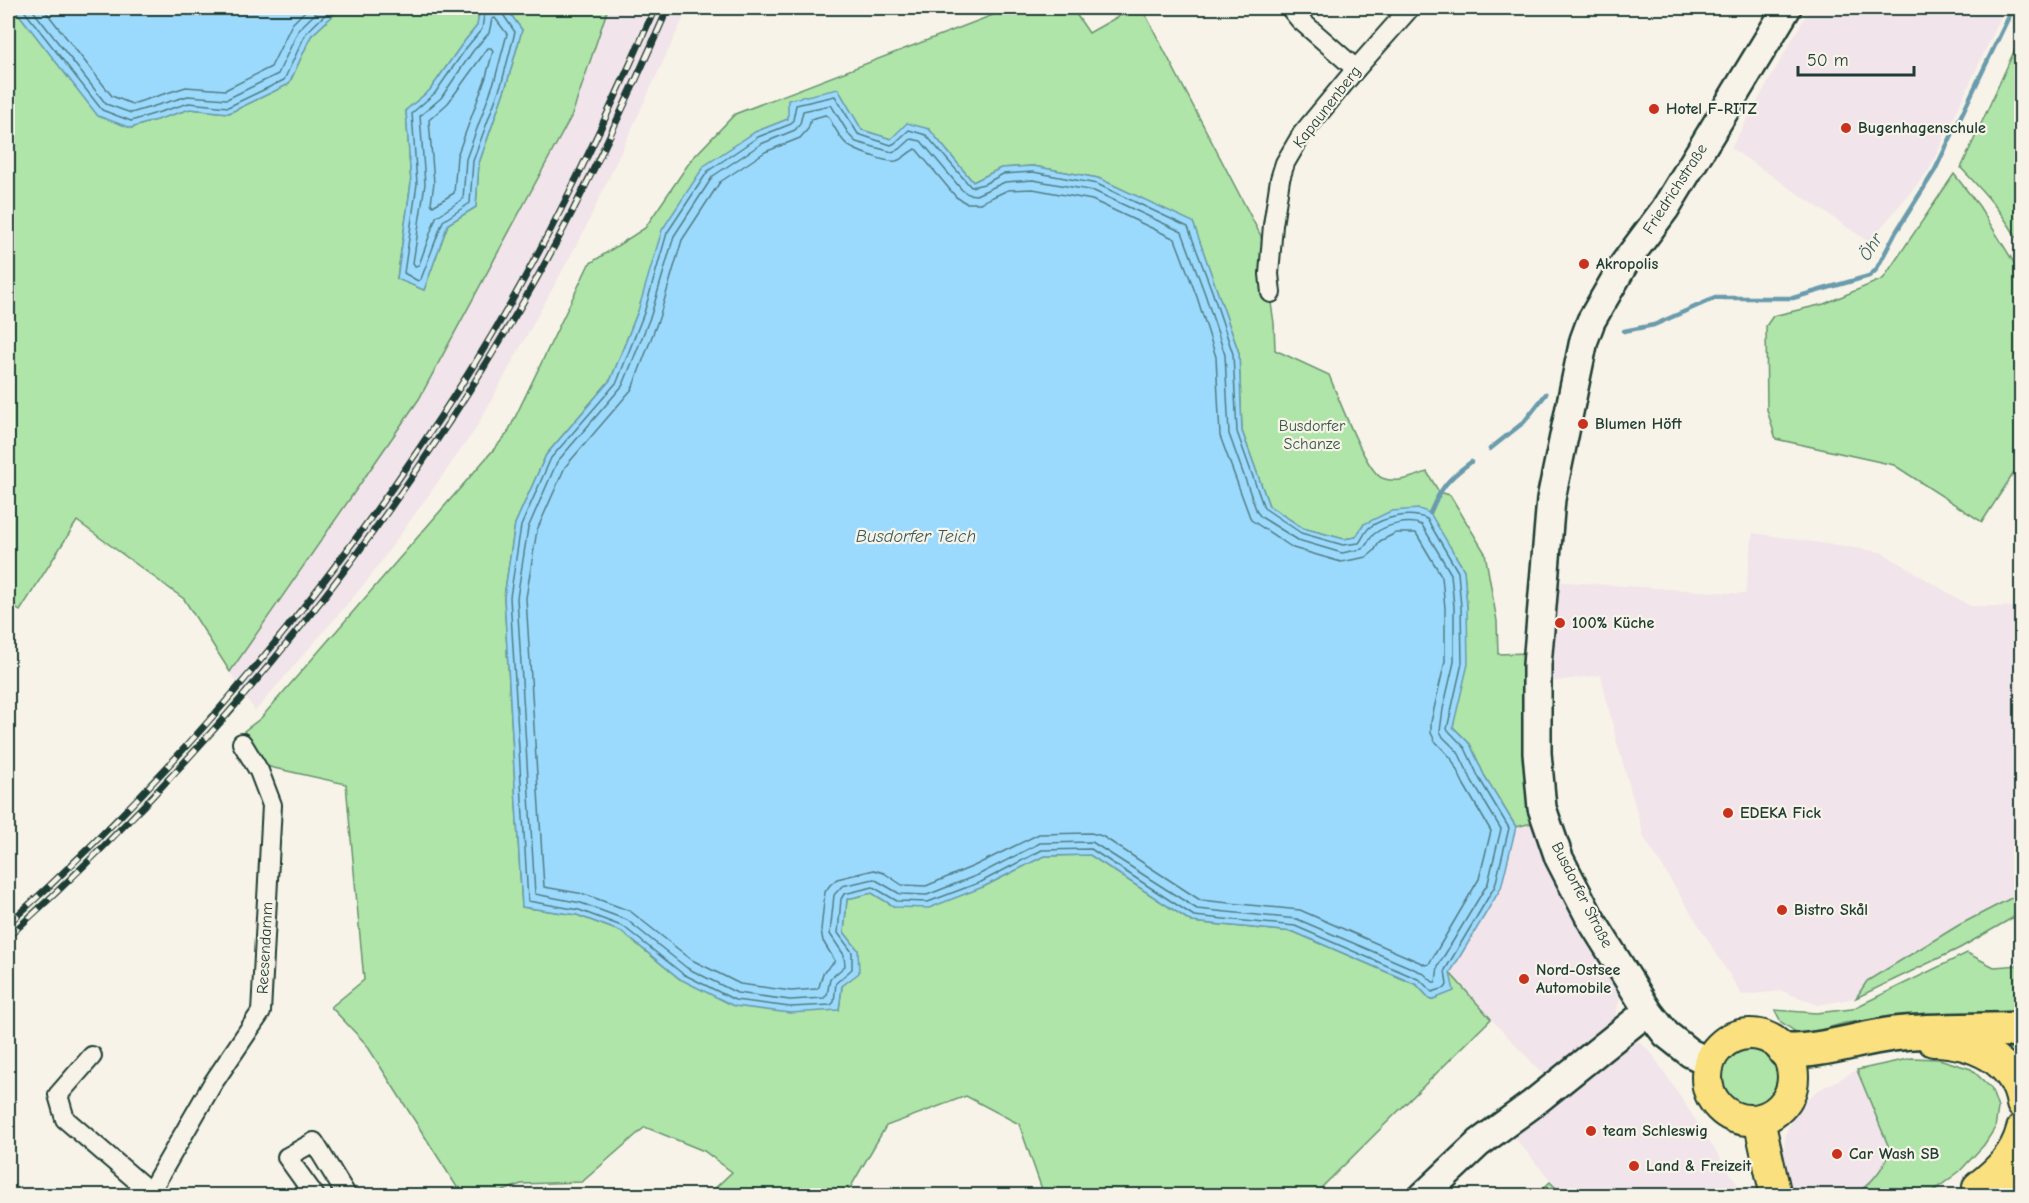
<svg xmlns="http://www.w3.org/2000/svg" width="2029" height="1203" font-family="'Comic Neue',sans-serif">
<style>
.built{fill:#f1e4ea}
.green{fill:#afe5a8;stroke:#67916e;stroke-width:1.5}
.water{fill:#9cdafd;stroke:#6a9bad;stroke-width:1.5}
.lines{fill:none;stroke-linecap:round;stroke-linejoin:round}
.shore{stroke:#517c84;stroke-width:1.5}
.stream{stroke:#6a9bad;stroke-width:4.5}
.street-casing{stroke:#1f3d34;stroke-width:22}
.secondary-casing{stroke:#1f3d34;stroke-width:32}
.primary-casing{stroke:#1f3d34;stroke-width:34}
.highway-casing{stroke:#1f3d34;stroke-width:38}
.street{stroke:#f7f3e8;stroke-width:18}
.secondary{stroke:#f7f3e8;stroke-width:27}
.primary{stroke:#fbe080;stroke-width:30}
.highway{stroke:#fbe080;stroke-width:33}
.rail-casing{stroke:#1f3d34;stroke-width:7}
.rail{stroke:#f7f3e8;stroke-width:4.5;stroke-dasharray:14;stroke-linecap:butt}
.poi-dot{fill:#c8321e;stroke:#f7f3e8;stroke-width:2}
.labels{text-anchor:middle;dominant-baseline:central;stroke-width:4.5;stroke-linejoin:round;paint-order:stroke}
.street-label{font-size:16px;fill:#1f3d34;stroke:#f7f3e8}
.poi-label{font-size:16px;font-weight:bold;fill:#1f3d34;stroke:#f7f3e8;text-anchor:start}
.park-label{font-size:16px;fill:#355645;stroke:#f7f3e8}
.water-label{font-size:18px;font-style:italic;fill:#385c5c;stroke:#f7f3e8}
</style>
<rect width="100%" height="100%" fill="#f7f3e8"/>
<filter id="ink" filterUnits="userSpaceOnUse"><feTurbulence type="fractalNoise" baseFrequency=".0167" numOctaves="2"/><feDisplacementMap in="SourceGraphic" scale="12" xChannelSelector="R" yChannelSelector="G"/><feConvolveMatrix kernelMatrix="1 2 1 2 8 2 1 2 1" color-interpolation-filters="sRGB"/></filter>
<g filter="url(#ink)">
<g class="built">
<polygon points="608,8 688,8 584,231 475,430 367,581 255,711 230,672 419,399 572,115"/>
<polygon points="1810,8 2005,8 1929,170 1869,242 1731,148"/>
<polygon points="1753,533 1881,552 1970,606 2021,607 2021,893 1959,925 1867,981 1856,998 1818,1005 1782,991 1742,995 1644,837 1616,739 1601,675 1549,682 1549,581 1745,594"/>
<polygon points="1536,822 1616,981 1620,999 1614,1019 1545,1076 1491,1019 1450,973 1501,888 1516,827"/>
<polygon points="1640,1042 1653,1055 1738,1185 1706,1195 1563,1195 1510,1132 1624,1043"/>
<polygon points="1857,1070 1890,1150 1884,1166 1870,1184 1854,1195 1792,1195 1789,1186 1784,1156 1785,1135 1794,1115 1815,1092"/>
</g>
<g class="green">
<polygon points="8,8 14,8 98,115 131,128 190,109 229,113 289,84 311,36 341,8 480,8 477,26 463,43 430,90 406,110 411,183 397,278 424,290 448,224 476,207 479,163 507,83 522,30 506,8 608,8 572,115 419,399 230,672 184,599 77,521 20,611 8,603"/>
<path d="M1011,8H1072L1089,33L1133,8H1142L1261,236L1274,323L1275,350L1329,375C1337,394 1365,470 1382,478C1396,484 1413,477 1427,472L1439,492L1450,495L1485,553L1497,621L1498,654L1528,653L1536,822L1516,827L1484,775L1470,744L1453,727L1467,607L1464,570L1450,547L1364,524L1356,537L1344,539L1302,528L1269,506L1242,431L1239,353L1193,223L1098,178L1033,166L1001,168L973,182L929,129L891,139L862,130L788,119L755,132L638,311L611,379L546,455L515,524L504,597L522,907L577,915L622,932L680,979L839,1010L842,986L858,950L844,932L847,899L872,893L895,907L983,887L1044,856L1090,855L1192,922L1294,932L1417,985L1431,1000L1450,973L1491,1019L1314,1195H1044L1019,1124L966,1096L886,1126L846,1195H708L732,1172L704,1151L645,1127L582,1182L521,1184L493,1195H462L366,1044L331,1007L364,980L346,784L265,766L244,731L261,718L507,434L589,264L645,228L691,160L735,114Z"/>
<path d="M2021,36V246C2006,216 1984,192 1961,168Z"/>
<polygon points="1954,174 1979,206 2021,274 2021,462 1982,522 1894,465 1776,439 1767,410 1766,326 1773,316 1824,304 1883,279"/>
<polygon points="2021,893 2021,913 1960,948 1856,998 1867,981 1959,925"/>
<polygon points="1967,953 1994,967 2021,965 2021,1011 1902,1016 1845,1023 1807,1034 1796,1032 1781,1022 1775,1010 1816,1013 1852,1009"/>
<polygon points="2021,1037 2021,1075 1982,1039"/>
<circle cx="1750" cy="1077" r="34"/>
<path d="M1912,1058L1939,1059L1971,1069L1991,1088L1998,1108L1995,1128L1984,1145L1960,1171L1928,1195H1854C1872,1183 1883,1170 1890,1150L1857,1070Z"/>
<polygon points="1550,1182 1563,1195 1536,1195"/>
</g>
<g class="water">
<polygon points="14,8 341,8 311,36 289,84 229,113 190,109 131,128 98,116"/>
<polygon points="480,8 506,8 522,30 507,83 479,163 476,207 448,224 424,290 397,279 411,183 406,110 430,90 463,43 477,26"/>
<polygon points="838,89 862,130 891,139 907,123 929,129 973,182 1001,168 1033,166 1098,178 1193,222 1239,353 1242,431 1269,506 1303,528 1344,539 1356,537 1364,524 1391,511 1419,509 1430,513 1464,570 1467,607 1468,664 1453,727 1470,744 1484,775 1516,827 1501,888 1450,973 1454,991 1431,1000 1417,985 1294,932 1192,922 1090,855 1044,856 983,887 929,908 895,907 872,893 847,899 844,932 858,950 859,973 842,986 839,1010 790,1013 734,1006 680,979 622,932 577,915 522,907 504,597 515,524 546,455 611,379 638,311 662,230 704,166 755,132 788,119 788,100"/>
</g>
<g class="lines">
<g class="shore">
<polyline points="22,8 102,110 131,121 189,103 228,107 284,80 306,33 332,8"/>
<polyline points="31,8 106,104 131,113 188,96 227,99 278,74 299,29 321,8"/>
<polyline points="43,8 112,96 132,104 186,87 225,90 271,67 292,24 308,8"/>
<polyline points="485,8 482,29 467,47 435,93 412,113 417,184 404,273 418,281 421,279 443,221 470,203 473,161 502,82 515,32 502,13 501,8"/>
<polygon points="495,18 507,34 495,79 466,159 463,199 436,217 419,265 415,266 413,263 425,184 420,116 441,98 473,51 489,33 492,19"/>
<polygon points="491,48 493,51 486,77 457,156 454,193 433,206 431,203 434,183 429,120 448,103 488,48"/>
<path d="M835,96L858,134L891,145L895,143L909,130L926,135L971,187L984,184L1003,174L1033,172L1097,184L1188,227L1212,291L1233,354L1237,432L1264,508L1301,533L1343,545L1359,543C1363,538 1365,531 1370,527C1385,517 1410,511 1427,519L1458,572L1461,607L1462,663L1447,729L1465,748L1479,778L1509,828L1495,886L1445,970L1447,985L1445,988L1432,992L1420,980L1295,926L1194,916L1091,849L1042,850L981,882L928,902L897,901L873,887L844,894L841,899L838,933L852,952V969L836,983L834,1002L831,1005L790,1007L735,1000L683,974L624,927L579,910L528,901L510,597L521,526L551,458L617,382L644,313L667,233L708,171L758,137L791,124L793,120L796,105Z"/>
<path d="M831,105L850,136L856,142L892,152L900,149L911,139L921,141L962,190L968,194L976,195L1005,182L1033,180L1094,191L1182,232L1205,294L1225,355L1229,434L1257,512L1261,517L1298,540L1342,553L1362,549C1368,545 1369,538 1374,534C1385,525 1409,519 1422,525L1451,574L1454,607V662L1443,709L1440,731L1443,737L1458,752L1472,781L1501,829L1488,883L1438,966L1436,982H1433L1423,973L1297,919L1197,909L1092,842L1040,843L978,875L927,895L900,894L874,879L842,886L834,895L830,934L844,955L845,966L830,979L827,995L824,998L790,1000L737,993L687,968L627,920L581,903L535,894L517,598L528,528L557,462L623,385L651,315L674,236L713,176L761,144L795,130L800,124L803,111Z"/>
<path d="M825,115L828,116C843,142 843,147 872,156C880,159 887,162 896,161C904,159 909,151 916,149L956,197L966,203H980L1008,190L1033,189L1092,200L1175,239L1197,297L1216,357L1220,436L1251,520L1293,548L1341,562L1367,557L1374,551L1380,541L1396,533H1416L1442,577L1445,608V661L1431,722V733L1435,741L1451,758L1464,785L1491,831L1479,879L1429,964L1426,965L1300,910L1200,900L1102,836L1091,833L1039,834L974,866L926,886L902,885L884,873L874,870L837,879L830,885L825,892L821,930L823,941L835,961L823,973L819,987L816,989L791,991L740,984L692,960L630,911L584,894L544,887L526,598L537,530L565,467L632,389L659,318L682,240L720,182L765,152L800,138L808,129L811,119Z"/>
</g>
<g class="stream">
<polyline points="1624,331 1654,325 1715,298 1793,298 1869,276 1876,270 1896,232 1935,170 2013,8"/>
<polyline points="1490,449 1524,422 1546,394"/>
<path d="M1430,513C1441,487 1448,479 1471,462"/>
</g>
<g class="street-casing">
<g id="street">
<polyline points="1290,8 1300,20 1356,69"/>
<polyline points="1271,293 1269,274 1273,225 1280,179 1285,163 1302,134 1356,69 1410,8"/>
<polyline points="92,1056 58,1095 65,1119 150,1192"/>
<polyline points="142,1196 150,1192 213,1083 261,1012 272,805 259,771 242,743"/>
<polyline points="315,1196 287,1157 314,1142 347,1196"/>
</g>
</g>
<g class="secondary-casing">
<g id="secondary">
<polyline points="1709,1062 1690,1053 1666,1034 1648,1011 1590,918 1559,858 1542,808 1537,753 1537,665 1551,499 1584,340 1591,321 1624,264 1665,209 1787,8"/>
<polyline points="1423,1196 1479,1143 1531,1105 1648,1011"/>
</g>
</g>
<g class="primary-casing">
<g id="primary">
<circle cx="1750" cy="1077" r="43"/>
<path d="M1933,1041C1973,1042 2015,1059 2022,1104"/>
<polyline points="1759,1120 1776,1196"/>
<path d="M1978,1187C1998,1171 2015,1156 2022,1129"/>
</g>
</g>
<g class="highway-casing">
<g id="highway">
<path d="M1785,1051C1821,1052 1856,1039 1893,1034C1936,1029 1979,1031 2022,1029"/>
<polyline points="1983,1196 2022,1171"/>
</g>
</g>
<use href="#street" class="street"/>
<use href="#secondary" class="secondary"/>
<use href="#primary" class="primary"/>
<use href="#highway" class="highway"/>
<g class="rail-casing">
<g id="rail">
<path d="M8,924C183,767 337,580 463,382C539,263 599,136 655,8"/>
<path d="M8,937C218,748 397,524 537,278C586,190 628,99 668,8"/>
</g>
</g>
<use href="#rail" class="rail"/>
</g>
</g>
<g class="poi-dot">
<circle cx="1654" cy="109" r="6"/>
<circle cx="1846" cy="128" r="6"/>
<circle cx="1584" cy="264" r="6"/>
<circle cx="1583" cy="424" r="6"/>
<circle cx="1560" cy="623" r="6"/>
<circle cx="1728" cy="813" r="6"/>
<circle cx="1782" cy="910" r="6"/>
<circle cx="1524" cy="979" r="6"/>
<circle cx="1591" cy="1131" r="6"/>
<circle cx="1837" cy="1154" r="6"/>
<circle cx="1634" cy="1166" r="6"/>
</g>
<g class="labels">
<g class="street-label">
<text transform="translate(1327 107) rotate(-52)">Kapaunenberg</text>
<text transform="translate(1675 189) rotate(-57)">Friedrichstraße</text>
<text transform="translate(1582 895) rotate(63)">Busdorfer Straße</text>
<text transform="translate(265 948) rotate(-87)">Reesendamm</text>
</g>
<g class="poi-label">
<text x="1666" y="109">Hotel F-RITZ</text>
<text x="1858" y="128">Bugenhagenschule</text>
<text x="1596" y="264">Akropolis</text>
<text x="1595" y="424">Blumen Höft</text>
<text x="1572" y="623">100% Küche</text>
<text x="1740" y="813">EDEKA Fick</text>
<text x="1794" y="910">Bistro Skål</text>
<text x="1536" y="970">Nord-Ostsee<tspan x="1536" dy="18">Automobile</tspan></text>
<text x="1603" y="1131">team Schleswig</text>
<text x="1849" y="1154">Car Wash SB</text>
<text x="1646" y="1166">Land &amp; Freizeit</text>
</g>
<g class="park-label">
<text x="1312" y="426">Busdorfer<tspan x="1312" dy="18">Schanze</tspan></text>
</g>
<g class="water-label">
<text transform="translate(1871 247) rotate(-58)">Öhr</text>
<text x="916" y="536">Busdorfer Teich</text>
</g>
</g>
<rect width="2029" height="1203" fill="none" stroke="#f7f3e8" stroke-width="30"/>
<rect x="15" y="15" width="1999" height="1173" fill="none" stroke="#1f3d34" stroke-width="2" filter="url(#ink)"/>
<path d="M1798 66v9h116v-9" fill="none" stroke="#1f3d34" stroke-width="3"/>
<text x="1807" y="66" font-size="18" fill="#1f3d34" stroke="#f7f3e8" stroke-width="4.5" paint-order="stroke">50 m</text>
</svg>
